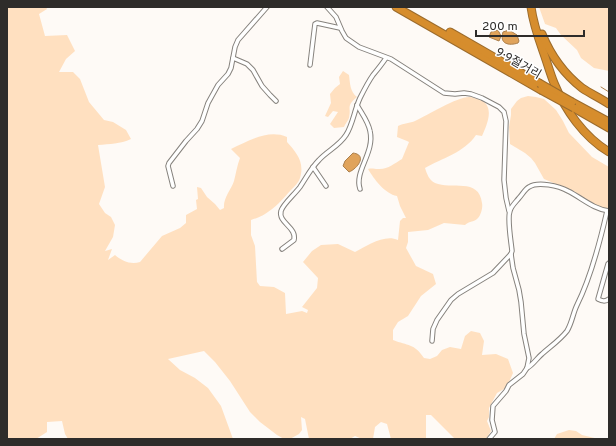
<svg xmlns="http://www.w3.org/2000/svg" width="616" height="446" font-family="Overpass,'Noto Sans KR',sans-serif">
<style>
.green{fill:#ffe0c0}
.water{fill:#e0a35b;stroke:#ab7f4c}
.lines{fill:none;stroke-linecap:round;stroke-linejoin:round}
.stream{stroke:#ab7f4c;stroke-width:1}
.street-casing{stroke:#86827d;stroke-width:5.5}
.highway-casing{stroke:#9b6b2c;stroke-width:9}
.street{stroke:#fff;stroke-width:3.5}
.highway{stroke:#d68d2d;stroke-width:7}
.highway-bridge-casing{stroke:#9b6b2c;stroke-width:9;stroke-linecap:butt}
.highway-bridge{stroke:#d68d2d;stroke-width:7}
.labels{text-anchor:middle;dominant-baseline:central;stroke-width:3;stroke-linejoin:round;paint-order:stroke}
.street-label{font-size:12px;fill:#2e2c2a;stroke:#fff}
</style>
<rect width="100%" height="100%" fill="#fefaf6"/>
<g class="green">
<path d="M7,7H46L47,9L39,14L45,36L67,35L75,51L66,59L59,72H73L80,79L89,102L104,120L113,122L126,130L131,139C120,144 110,144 98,145L105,187L99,204L105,213L111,217L115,225L113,237L105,251L112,249L108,260L115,255C122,261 131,265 140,262L162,236L180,228L186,223V215L197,209L196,200L198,199L197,187L201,188L207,197L215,204L220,210L224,208C223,198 231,190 234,181C236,173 237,166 240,158L231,149C248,141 268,129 287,137V142C296,152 305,162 300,178C299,182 294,187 291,190C283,199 275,208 265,214C261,217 256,218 251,220V235L255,246L257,282L260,286L274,287L285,293L286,314L302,311L307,313L308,310L302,307L317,288L318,278L303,262L312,251L321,245L338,244L355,252C367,246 384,234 398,240L400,221L403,218H406L400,206L397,196C385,194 374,179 368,169C372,168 374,169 378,169C387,170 395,163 402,159L409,142L407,141L397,137L398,126C404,123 410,123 415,121C428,115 457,97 469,97C473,97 477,99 481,100C495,107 487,125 482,136L476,135C464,153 442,158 425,168C427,174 429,180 435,183C451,190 479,177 482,203C483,207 481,215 478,218C475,222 469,221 465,225L444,223L428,230L408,232V242L406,248L416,266L433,274L436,284L421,296L408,316L398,322L393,330V340C408,346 414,343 424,358L430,359L437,356L442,350L450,347L461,349L465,336L471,331L480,333L484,341L482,355L496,354L508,359L513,373L510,380L504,389L497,393L489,408V417L487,421L491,431L486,439H455L431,415H426V439H391L387,424L381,422L375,427L373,439H362L355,436L350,439H309L305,419L301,417L302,430L299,434L290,439H284L277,435L260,422L250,412L230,381L215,362L204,351L168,359L180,370L195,378L208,388L221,406L233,439H68L65,434L62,421L47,422V432L36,439H7Z"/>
<polygon points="539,7 609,7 609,71 594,68 581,58 577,50 561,35 556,28 545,24"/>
<path d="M343,71L349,75C350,83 350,92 357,97C345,107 352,107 349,118C348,121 345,124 344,127L334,128L330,124L338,112L333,111L328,117L325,116L331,103L330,94L335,88L340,84L339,77Z"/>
<polygon points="528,96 536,97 544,99 556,110 563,121 569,133 592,157 609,167 609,209 600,208 590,203 575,192 544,179 535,163 531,158 525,153 510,144 509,127 511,115 511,109 517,101 521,98"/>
<polygon points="569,430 576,431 582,435 599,439 554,439 557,434"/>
</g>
<g class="water">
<polygon points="498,30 501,36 499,41 489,37 491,32"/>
<path d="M509,30L517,35L519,41L518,43C509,46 499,44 503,32Z"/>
<path d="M353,153C368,155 357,169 349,172L343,166L345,161Z"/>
</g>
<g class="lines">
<polyline class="stream" points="601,87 609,92"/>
<g class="street-casing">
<g id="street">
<polyline points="327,7 336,17 342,31 346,38 359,47 391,59 444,93 455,94 464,93 471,94 482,98 499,107 504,112 506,121 504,180 506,198 509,211"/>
<polyline points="233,58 247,64 253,70 262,86 270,95 276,101"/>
<polyline points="310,65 314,32 315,24 317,23 340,28"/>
<path d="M357,105C362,114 368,121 370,131C375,153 354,171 360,189"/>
<polyline points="313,167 326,186"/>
<polyline points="173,186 168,166 169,163 186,141 197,129 202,121 208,103 218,85 228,74 231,68 235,47 238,40 267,7"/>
<path d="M282,249L294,240C297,227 278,223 281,211C283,204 295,194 300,187C306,178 311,168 319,160C327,151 339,146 346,135C353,124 354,111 360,98C364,90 368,82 373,75C378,69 382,64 386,58"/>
<path d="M609,263L608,264L598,299C602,301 605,302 609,299"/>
<path d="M432,341L433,329L437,320L451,300L458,294L493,273L511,254L512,251C511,241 507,218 510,211C511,206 516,202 519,198C522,195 525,189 529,187C538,181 559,186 568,191C582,198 593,209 609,211"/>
<path d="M527,368C533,365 537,358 542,354C551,346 560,340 567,331C572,323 573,313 577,305C591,277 600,242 607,211"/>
<polyline points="489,439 495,432 492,420 493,406 506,391 509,385 523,374 527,368 529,358 524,334 521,302 519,290 513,268 511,254"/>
</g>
</g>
<g class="highway-casing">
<g id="highway">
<polyline points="396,7 541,90"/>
<path d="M531,7C533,22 538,37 543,51C547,62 550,73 554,83C565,110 584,137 609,152"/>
<polyline points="450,32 539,83"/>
<path d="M542,34C551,56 563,73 582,88C591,94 600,98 609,104"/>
<polyline points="572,102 609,122"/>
<polyline points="574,108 609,128"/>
</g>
</g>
<use href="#street" class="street"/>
<use href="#highway" class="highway"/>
<g class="highway-bridge-casing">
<g id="highway-bridge">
<polyline points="539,83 572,102"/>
<polyline points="541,90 574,108"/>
</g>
</g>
<use href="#highway-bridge" class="highway-bridge"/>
</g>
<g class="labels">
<g class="street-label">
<text transform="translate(518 64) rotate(30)">9·9절거리</text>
</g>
</g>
<rect width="616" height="446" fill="none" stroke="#2e2c2a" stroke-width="16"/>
<path d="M476 30v6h108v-6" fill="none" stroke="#2e2c2a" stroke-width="2"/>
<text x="482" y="30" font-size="12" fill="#2e2c2a" stroke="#ffffff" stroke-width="3" paint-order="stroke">200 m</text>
</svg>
